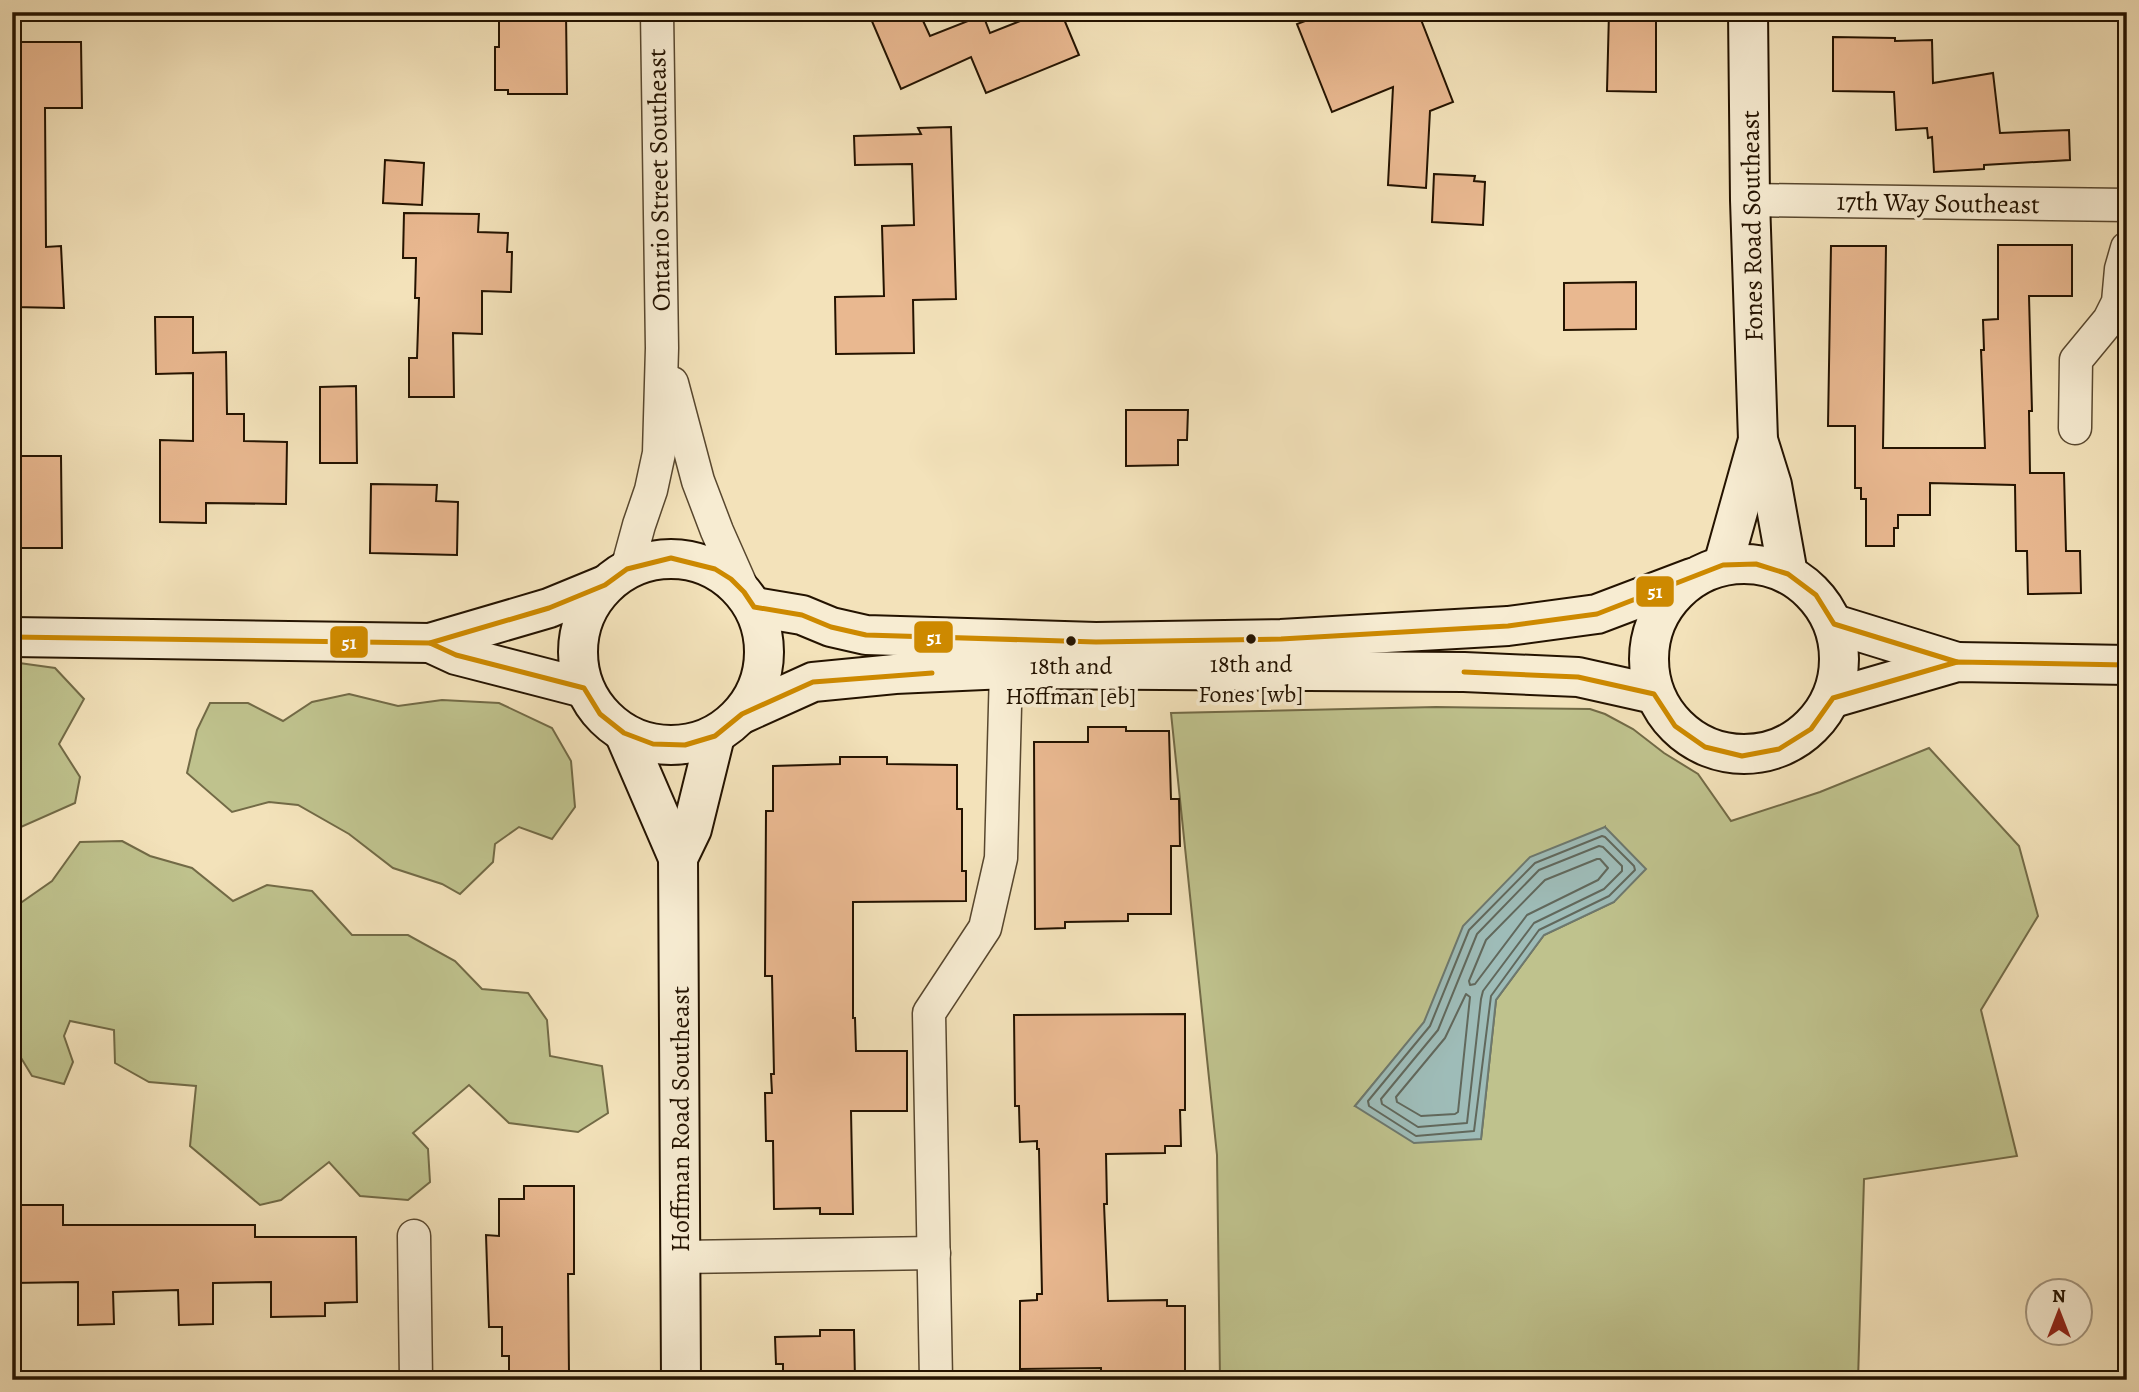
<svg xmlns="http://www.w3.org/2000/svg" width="2139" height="1392" font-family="Alegreya,serif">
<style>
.green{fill:#bfc28d;stroke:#726a46;stroke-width:2;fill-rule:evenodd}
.water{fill:#9ebcb8;stroke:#6d786e;stroke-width:2}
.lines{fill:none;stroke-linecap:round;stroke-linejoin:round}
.shore{stroke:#61685c;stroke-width:2}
.building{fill:#e9b890;stroke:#241300;stroke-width:2}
.street-casing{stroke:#58472e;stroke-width:35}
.secondary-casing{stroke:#241300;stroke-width:42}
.street{stroke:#f7ecd2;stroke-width:32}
.secondary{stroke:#f7ecd2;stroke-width:38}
.bus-1-casing{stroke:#f7ecd2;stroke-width:10}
.bus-1{stroke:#cd8900;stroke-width:5}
.bus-dot{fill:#241300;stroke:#f7ecd2;stroke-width:2.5}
.labels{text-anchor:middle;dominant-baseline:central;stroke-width:7;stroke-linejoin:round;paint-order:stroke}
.bus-label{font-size:24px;fill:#241300;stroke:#f7ecd2}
.street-label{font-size:26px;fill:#241300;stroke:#f7ecd2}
.line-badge{stroke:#f7ecd2;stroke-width:2.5}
.badge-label{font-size:19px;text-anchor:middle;font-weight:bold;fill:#fff}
</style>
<rect width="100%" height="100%" fill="#f3e2ba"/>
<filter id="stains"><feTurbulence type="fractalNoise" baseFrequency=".00286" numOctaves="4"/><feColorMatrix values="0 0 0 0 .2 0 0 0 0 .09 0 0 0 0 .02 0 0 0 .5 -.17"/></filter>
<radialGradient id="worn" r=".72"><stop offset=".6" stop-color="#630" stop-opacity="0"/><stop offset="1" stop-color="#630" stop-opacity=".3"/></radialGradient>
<g class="green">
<polygon points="12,662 55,668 84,699 59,744 80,777 75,803 12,831"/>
<polygon points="349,694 398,706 442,700 499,703 552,728 571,761 575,807 552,839 519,827 495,844 493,862 460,894 442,884 393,868 349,834 298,805 269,802 232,812 187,773 197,730 210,703 248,703 283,721 312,702"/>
<path d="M1436,707L1590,709L1605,714L1633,729L1664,753L1698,774L1731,821L1820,792L1929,748L2019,846L2038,916L1981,1010L2017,1156L1864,1179L1858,1380H1220L1217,1155L1171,713ZM1605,827L1614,902L1544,935L1496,1000L1481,1139L1355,1106L1425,1022Z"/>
<polygon points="122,841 150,856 192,868 233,901 267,885 312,891 352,935 408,935 455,961 482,989 528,993 547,1020 550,1056 602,1066 608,1113 578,1132 509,1123 469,1085 413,1133 428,1149 430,1182 408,1200 360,1196 329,1162 281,1200 260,1205 190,1146 196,1086 149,1082 115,1063 114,1030 70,1021 64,1036 73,1062 64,1084 32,1076 12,1043 12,909 52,881 80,842"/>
</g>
<polygon class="water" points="1605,827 1646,869 1614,902 1544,935 1496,1000 1481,1139 1414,1143 1355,1106 1424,1022 1463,926 1530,857"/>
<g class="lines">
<g class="shore">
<polygon points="1602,836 1605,837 1634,866 1635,870 1609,896 1539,930 1491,996 1474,1131 1416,1136 1369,1106 1368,1101 1430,1026 1469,930 1535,863"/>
<polygon points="1599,846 1603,847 1622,866 1622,871 1604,889 1534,923 1483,991 1481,999 1467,1123 1418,1127 1382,1104 1381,1099 1438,1030 1477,934 1539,870"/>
<polygon points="1597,859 1600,859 1608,868 1598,880 1527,915 1475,984 1470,985 1469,981 1486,940 1545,880"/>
<polygon points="1466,994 1470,997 1458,1112 1455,1114 1421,1116 1397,1102 1396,1097 1445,1038"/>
</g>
</g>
<g class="building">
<polygon points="566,12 567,94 508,94 508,90 495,90 495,47 499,47 499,13"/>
<polygon points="868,12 919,12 930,36 983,15 990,33 1043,12 1061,12 1079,55 986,93 971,57 901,89"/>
<polygon points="1329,12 1418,12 1453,102 1430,111 1426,188 1388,185 1393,87 1332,112 1297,24"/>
<polygon points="1609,12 1656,12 1656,92 1607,91"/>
<polygon points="1833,37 1895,38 1895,41 1932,40 1933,83 1993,73 2000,133 2069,130 2070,160 1984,165 1984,169 1934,172 1932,137 1928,138 1927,128 1896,130 1894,92 1833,91"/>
<polygon points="12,42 81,42 82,108 45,108 46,247 61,246 64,308 14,307 14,285 12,285"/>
<polygon points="951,127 956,299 913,300 914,353 836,354 835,297 884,296 882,226 914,225 912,164 855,165 854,136 921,134 918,128"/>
<polygon points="385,160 424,163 422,205 383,203"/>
<polygon points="1434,174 1475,176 1474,181 1485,182 1483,225 1432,222"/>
<polygon points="404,213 479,214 478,232 508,233 507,252 512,252 511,292 482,291 482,334 453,333 454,397 409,397 409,358 417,358 419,298 415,298 416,258 403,258"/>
<polygon points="1998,245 2072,245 2072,296 2029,296 2032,411 2029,411 2030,473 2064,473 2066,551 2080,551 2081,593 2028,594 2027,551 2016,551 2015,485 1930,483 1930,515 1898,515 1898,528 1894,528 1894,546 1866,546 1866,499 1861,499 1861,488 1855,488 1855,426 1828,426 1831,246 1886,246 1883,448 1985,448 1981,350 1984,350 1983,320 1998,319"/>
<polygon points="1636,282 1636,329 1564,330 1564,283"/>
<polygon points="155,317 193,317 193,353 226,352 227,414 244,414 244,441 287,442 286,504 206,503 206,523 160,522 160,440 193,441 193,373 156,374"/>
<polygon points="356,386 357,463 320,463 320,387"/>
<polygon points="1126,410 1188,410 1187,440 1178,440 1178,465 1126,466"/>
<polygon points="12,456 61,456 62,548 12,548"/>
<polygon points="371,484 437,485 436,501 458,502 457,555 370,553"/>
<polygon points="1088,727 1126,727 1126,731 1169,731 1171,799 1179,799 1180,846 1171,846 1171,914 1128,914 1128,921 1065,922 1065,928 1035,929 1034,742 1088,742"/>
<polygon points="840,757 887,757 887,764 957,765 957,809 962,809 962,871 966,871 966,901 853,902 853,1018 855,1018 856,1051 907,1051 907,1111 851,1111 853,1214 820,1214 820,1208 774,1209 773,1141 766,1141 765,1093 772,1093 771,1074 774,1074 772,976 765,976 766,811 773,811 773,766 840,764"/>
<polygon points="1185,1014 1185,1110 1180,1110 1181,1146 1165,1146 1165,1153 1106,1154 1107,1204 1104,1204 1108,1301 1167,1300 1167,1306 1185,1306 1185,1374 1101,1374 1101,1368 1020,1369 1020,1301 1037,1300 1037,1294 1042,1294 1039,1149 1037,1149 1037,1141 1020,1142 1019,1106 1015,1106 1014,1015"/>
<polygon points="524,1186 574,1186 574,1274 568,1274 569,1373 509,1373 509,1356 502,1356 502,1327 489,1327 486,1235 499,1236 499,1199 524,1199"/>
<polygon points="12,1205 63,1205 63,1225 255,1225 255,1237 356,1237 357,1302 325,1303 325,1316 271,1317 271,1282 213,1283 213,1324 179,1325 178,1290 113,1292 114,1324 78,1325 78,1282 12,1283"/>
<polygon points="820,1330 854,1330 855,1380 783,1380 783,1364 776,1364 775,1337 820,1336"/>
</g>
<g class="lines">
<g class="street-casing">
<g id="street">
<polyline points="1750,200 2127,205"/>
<polyline points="672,383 698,481 717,531 744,592"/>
<polyline points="2075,428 2076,360 2109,320 2118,302 2121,269 2127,248"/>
<polyline points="627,569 639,525 651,490 659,453 662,348 657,12"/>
<polyline points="414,1236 416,1380"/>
<polyline points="681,1257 934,1253"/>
<polyline points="936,1380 929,1013 985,928 1001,858 1006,669"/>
</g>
</g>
<g class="secondary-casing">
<g id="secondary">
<polyline points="1748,12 1750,200 1758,440 1772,485 1788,574"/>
<circle cx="671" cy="652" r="93"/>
<circle cx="1744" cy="659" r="95"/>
<polyline points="1723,565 1758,440"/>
<polyline points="754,607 802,615 831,627 866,635 1096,642 1281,639 1508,626 1597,614 1692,578"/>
<polyline points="1834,624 1957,662"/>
<polyline points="12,637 430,643 549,608 605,585"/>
<polyline points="430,643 456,655 584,688"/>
<polyline points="1833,698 1957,662 2127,665"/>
<polyline points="742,714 813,682 895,674 1006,669 1464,672 1578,677 1654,694"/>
<polyline points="624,733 678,858 681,1380"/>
<polyline points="678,858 692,829 715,736"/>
</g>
</g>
<use href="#street" class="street"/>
<use href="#secondary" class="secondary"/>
<g class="bus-1-casing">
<g id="bus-1">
<polyline points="12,637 430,643 549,608 605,585 627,569 671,558 715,569 731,579 744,592 754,607 802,615 831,627 866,635 1096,642 1281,639 1508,626 1597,614 1723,565 1756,564 1788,574 1816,595 1834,624 1957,662"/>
<polyline points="430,643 456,655 584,688 600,714 624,733 653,744 685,745 715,736 742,714 813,682 932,673"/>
<polyline points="1464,672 1578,677 1654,694 1675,726 1705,747 1742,756 1779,749 1811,729 1833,698 1957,662 2127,665"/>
</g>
</g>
<use href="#bus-1" class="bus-1"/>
</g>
<g class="bus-dot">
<circle cx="1251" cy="639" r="6"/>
<circle cx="1071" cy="641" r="6"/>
</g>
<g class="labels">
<g class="bus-label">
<text x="1251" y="664">18th and<tspan x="1251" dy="30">Fones [wb]</tspan></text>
<text x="1071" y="666">18th and<tspan x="1071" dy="30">Hoffman [eb]</tspan></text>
</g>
<g class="street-label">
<text transform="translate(659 180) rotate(-91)">Ontario Street Southeast</text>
<text transform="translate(1938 203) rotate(1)">17th Way Southeast</text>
<text transform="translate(1752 226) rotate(-91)">Fones Road Southeast</text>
<text transform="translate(680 1119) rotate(-90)">Hoffman Road Southeast</text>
</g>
</g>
<g class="line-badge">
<rect x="1635" y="575" width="40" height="33" rx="7" fill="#cd8900"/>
<rect x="913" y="620" width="41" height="34" rx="7" fill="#cd8900"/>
<rect x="329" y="625" width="40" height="34" rx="7" fill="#cd8900"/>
</g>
<g class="badge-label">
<text x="1655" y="598">51</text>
<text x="934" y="644">51</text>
<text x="349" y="649">51</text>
</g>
<rect width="2139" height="1392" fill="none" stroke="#f3e2ba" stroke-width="42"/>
<rect x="14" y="14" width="2111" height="1364" fill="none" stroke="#241300" stroke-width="3.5"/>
<rect x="21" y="21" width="2097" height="1350" fill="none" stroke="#241300" stroke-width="2"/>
<g transform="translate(2059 1312)"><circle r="33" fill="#f7ecd2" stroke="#a3957e" stroke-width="2"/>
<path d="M0-5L12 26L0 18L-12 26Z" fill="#8f2418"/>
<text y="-10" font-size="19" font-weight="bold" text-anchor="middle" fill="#241300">N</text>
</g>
<rect width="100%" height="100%" filter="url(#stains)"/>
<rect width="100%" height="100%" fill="url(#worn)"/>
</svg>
